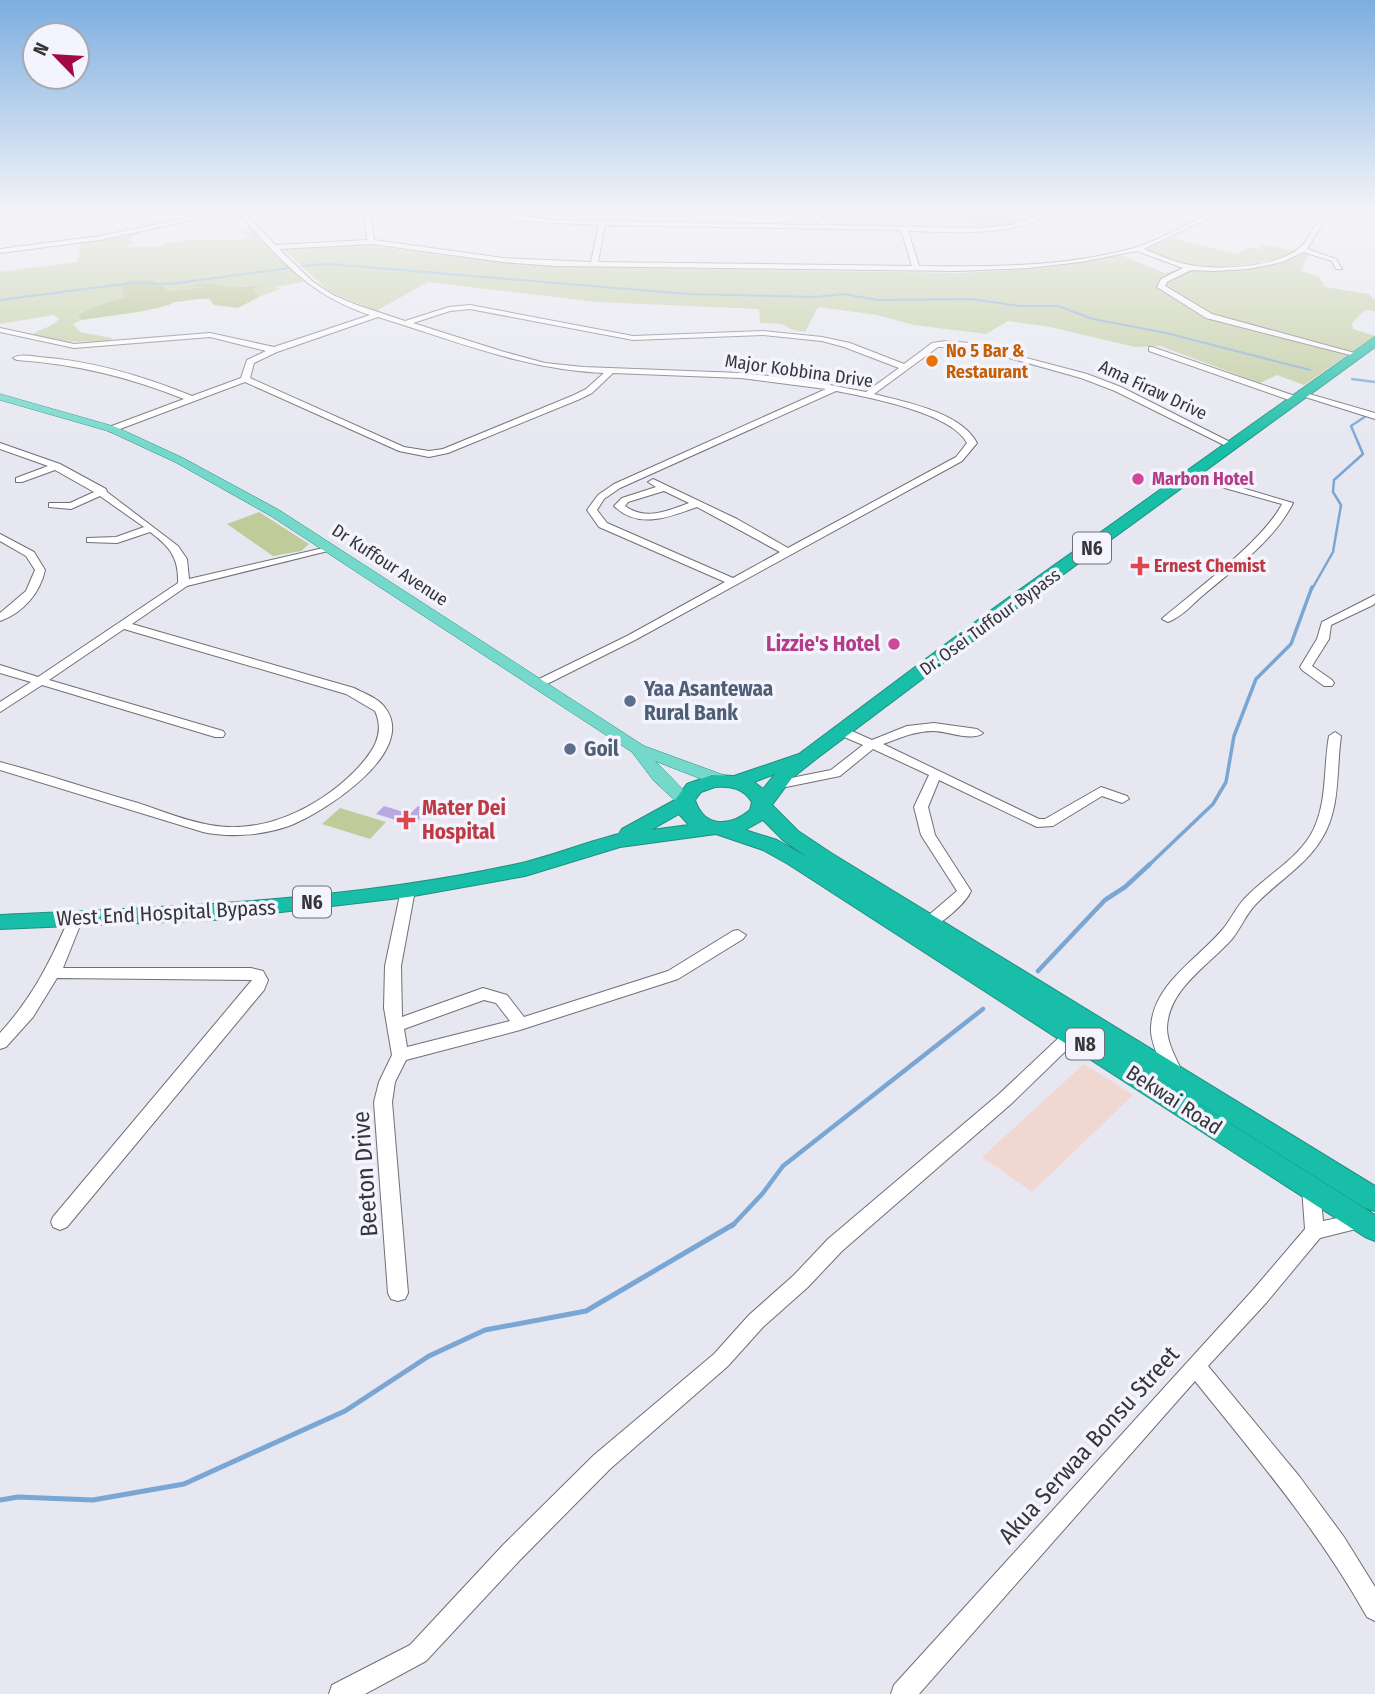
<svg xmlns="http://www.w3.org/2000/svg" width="1375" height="1694" font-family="'Fira Sans Condensed',sans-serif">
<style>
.commercial{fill:#f1d7d2}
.green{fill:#c0cb9a}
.forest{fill:#adba7c}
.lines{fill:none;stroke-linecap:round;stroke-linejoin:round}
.stream-far4{stroke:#7aa6d4;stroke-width:2}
.stream-far3{stroke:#7aa6d4;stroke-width:2.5}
.stream-far2{stroke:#7aa6d4;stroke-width:3.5}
.stream-far1{stroke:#7aa6d4;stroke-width:4.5}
.stream{stroke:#7aa6d4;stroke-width:5}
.building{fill:#baa8e1}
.minor-casing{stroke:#6f6f78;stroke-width:2}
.major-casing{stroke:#228e80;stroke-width:1}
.highway-casing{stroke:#228e80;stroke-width:2}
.minor{fill:#fff;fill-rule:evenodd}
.major{fill:#74d8ca;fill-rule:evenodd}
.highway{fill:#18bea7;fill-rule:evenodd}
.food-dot{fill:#e8710a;stroke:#f4f4fe;stroke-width:2.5}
.hotel-dot{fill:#d1479c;stroke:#f4f4fe;stroke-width:2.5}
.health-dot{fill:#e0444e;stroke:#f4f4fe;stroke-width:2.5}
.service-dot{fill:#5c6f8a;stroke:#f4f4fe;stroke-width:2.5}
.labels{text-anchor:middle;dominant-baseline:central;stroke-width:7;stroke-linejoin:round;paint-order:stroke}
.far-food-label{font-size:18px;font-weight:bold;fill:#c56008;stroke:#f4f4fe;text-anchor:start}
.far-street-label{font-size:18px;fill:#363639;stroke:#f4f4fe}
.far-hotel-label{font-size:18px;font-weight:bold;fill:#b23c85;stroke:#f4f4fe;text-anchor:start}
.far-health-label{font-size:18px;font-weight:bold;fill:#be3a42;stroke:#f4f4fe;text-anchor:start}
.shield{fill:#f4f4fe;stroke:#6f6f74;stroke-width:2}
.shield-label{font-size:19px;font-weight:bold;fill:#363639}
.hotel-label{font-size:21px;font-weight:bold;fill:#b23c85;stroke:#f4f4fe;text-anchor:end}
.service-label{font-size:21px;font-weight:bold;fill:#4e5e75;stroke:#f4f4fe;text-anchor:start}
.health-label{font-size:21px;font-weight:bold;fill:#be3a42;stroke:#f4f4fe;text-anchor:start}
.street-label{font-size:21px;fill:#363639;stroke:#f4f4fe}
.near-street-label{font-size:24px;fill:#363639;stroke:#f4f4fe}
</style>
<rect width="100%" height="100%" fill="#e6e7f0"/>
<polygon class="commercial" points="1084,1064 1133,1095 1032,1192 982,1157"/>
<g class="green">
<polygon points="974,212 1037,212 1044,213 999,228 974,229 957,216"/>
<path d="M249,226L304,282L275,287L280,289L259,297L254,290L257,286L169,291L153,280L125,297L90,308L79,316L82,320L73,324L80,332L112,338L110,341L60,342L34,336L33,334C42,328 51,328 59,319L53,315L0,324V272L77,262L81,243L143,231L129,240L133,242L128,247H159L166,243L188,240H245L251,235L241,232Z"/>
<path d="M1172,238L1237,254L1250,247L1258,249L1264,245L1297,251C1283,259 1270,260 1255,263C1210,269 1190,270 1147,250Z"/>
<polygon points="364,245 501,262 578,267 961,273 1043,268 1121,255 1165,273 1183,268 1213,270 1282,262 1306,253 1309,254 1301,271 1318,276 1325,287 1369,294 1375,300 1375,311 1365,310 1352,323 1353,329 1375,336 1304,385 1277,375 1260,383 1160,346 1135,347 1050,327 1008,321 986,334 914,325 877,315 818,307 805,332 793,330 782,324 760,323 759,309 597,302 428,282 376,311 329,291 283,249"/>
<polygon points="259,512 309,544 301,551 273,556 227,524"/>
<polygon points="340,808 386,822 370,839 322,824"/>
</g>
<path class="forest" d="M131,280H153L169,291L211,287L192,286C205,281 215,285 227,287C237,288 248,286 258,286L254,290L259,297L238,308L214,305L209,299C195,298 186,302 174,302C166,310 100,317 82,320L78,316L90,308L125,297L120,285Z"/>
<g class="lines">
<g class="stream-far4">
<polyline points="302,266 329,264 688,294 816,297 843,294 878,300 971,299 1019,306 1058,306 1093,319 1166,333 1310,370"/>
<polyline points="0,300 132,283 170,284 289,268"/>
</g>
<g class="stream-far3">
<polyline points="1352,379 1375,382"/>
<polyline points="1312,589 1333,552 1341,505 1333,492 1334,480 1363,454 1351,426 1366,416"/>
</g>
<polyline class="stream-far2" points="1148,866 1213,804 1226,782 1234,736 1256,679 1291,644 1312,587"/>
<g class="stream-far1">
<polyline points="1038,971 1105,900 1125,887 1150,864"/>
<polyline points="732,1226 763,1193 783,1166 983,1009"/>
</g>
<polyline class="stream" points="0,1500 18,1497 93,1500 184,1484 345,1411 429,1356 485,1330 586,1311 734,1224"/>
</g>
<polygon class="building" points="384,806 410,814 418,806 428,810 413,825 376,814"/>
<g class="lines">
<g class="minor-casing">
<g id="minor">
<polygon points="0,212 7,212 0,214"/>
<polygon points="217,212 228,212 100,240 0,253 0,249 100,236"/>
<path d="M238,212H244L275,245L367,240L365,218L359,212H365L371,218L374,240L503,258L591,262L599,225L518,221L490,212L555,220L821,225L810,212H816L828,225L981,228L1011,225L1046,212H1054C1011,238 957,232 908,231L919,266C990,267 1066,267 1134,248C1161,240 1188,223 1213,212H1221L1144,249C1157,254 1171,261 1185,264C1215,271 1272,268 1297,250C1310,241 1313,224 1323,215L1326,217L1307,249L1336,259L1342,269H1336L1332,261L1303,252L1283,262L1248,269L1214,271L1191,270L1167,282L1165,286L1212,314L1362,355L1358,357L1206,318L1157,287L1161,279L1183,268L1137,251L1080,262L1029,268L957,271L555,266L503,262L371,244L279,249L312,281L333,295L357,305L405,321L449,307L470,305L633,336L763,331L822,337L850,343L904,364L932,343L946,341L970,343L1087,374L1121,387L1238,446L1230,448L1115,391L1081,378L970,347H938L874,394C905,402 961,412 977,443L962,461L635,640L539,688L533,684L535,681L627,636L725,582L599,527L587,510L598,495L614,484L826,389L741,378L613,373L592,393L580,399L448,453L429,457L399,451L245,382L112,432L109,431V427L184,399C129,377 76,364 17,360L13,358C20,354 30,356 39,357C93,361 143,376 192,396L241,378L247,360L266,351L210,337L74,348L0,332V328L74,344L210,333L274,347L370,315C309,295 279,259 238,212ZM605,225L901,230L912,266L598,262ZM470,309L633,340L763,335L822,341L844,347L899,368L866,392L804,380L741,373L583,367L545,363L501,351L413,323L450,311ZM378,317C453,340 525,370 604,373L586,389L574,395L443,449L429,451L404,447L250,378L254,363L277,352ZM836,391C868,397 952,413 967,443L956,457L788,548L737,519L653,479L648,482L656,487L622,498L614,506C639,530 669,517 697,507L780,552L733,578L607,523L597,510L604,499L620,488ZM664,491L689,503C667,511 646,521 625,506L628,502Z"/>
<polygon points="1152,347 1298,397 1299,399 1292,401 1149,351 1149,347"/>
<polygon points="1299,391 1375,413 1375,419 1299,395"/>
<path d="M0,443L60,464L106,489L107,492L178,546L187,559L189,579L332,546V550L187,586L132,624L354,688C365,694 379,698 386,709C417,753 323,813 289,826C263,835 230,838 203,832L0,770V762C46,774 92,790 138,803C162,811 186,821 210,825C263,835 318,808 355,771C372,753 386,735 375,711L346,694L124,629L49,680L223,731L225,734L223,737H215L42,685L0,712V702L31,682L0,673V665L38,677L178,583C179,557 169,546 150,532L117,543L87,542V538L116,537L144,527L100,496L71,509L49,507V503H70L94,492L55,470L22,482H16V478L48,466L0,449Z"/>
<path d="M1189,474H1195L1293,503C1274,541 1234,569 1202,596C1192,605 1180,618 1168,622L1162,619L1164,617C1197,589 1263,541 1282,504L1189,478Z"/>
<path d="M0,534L34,552L45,570C40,593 23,613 0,621V613L26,591L35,570L26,556L0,541Z"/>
<polygon points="1375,595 1375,603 1373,605 1331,625 1329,639 1312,666 1332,680 1334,683 1332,686 1324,686 1302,670 1300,667 1317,639 1322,622"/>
<path d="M934,723L977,729L983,733C972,742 948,731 933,731C915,731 900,738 883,744L1039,819H1045L1101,787L1127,796L1129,799L1122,803L1102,796L1053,826L1037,827L939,780L928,807L935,835L971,891C966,903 936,931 923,928L921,924L923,920L957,891L921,835L914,807L929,775L873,749L840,776L786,787L779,783L781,780L831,770L863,745L837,734L835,731L837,728H845L872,740L907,726Z"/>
<path d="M1335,732L1341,736C1336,771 1341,809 1321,840C1305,866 1277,882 1256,904C1246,914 1241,928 1232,939C1209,965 1168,989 1167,1028C1167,1045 1179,1063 1185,1078L1183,1082L1177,1084L1171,1082C1163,1068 1150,1044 1151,1027C1153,984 1198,959 1223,929C1232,918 1237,905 1248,895C1268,875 1295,860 1310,836C1328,806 1323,769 1329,736Z"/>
<path d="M408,885L415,890L401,966L402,1017L483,988L507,995L524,1017L668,971L733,931L738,930L746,935L743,939L678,979L520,1030L406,1060L395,1082L392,1102L408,1293L405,1299L398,1301L391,1299L388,1293L374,1102L379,1082L392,1055L384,1008L385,966L401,890ZM484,1000L496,1003L510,1021L407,1047L404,1029Z"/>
<path d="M76,913L83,918L63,968H251L263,971L268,980L264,990L67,1227L60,1230L53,1227L51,1222L53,1217L252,980L57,978L33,1017L6,1047L0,1049V1033C32,998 51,961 69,918Z"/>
<polygon points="1072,1029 1078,1031 1080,1035 1078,1039 1011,1104 842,1251 808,1287 763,1327 728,1366 610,1469 520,1560 426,1661 365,1694 329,1694 332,1685 410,1645 504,1544 594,1455 714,1354 749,1315 794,1275 828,1239 999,1094 1066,1031"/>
<path d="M1311,1181L1317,1183L1320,1188L1323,1221L1361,1213L1368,1216L1370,1221L1368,1226L1320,1238L1266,1303L1208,1366L1299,1476L1344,1537L1375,1587V1621L1367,1617C1319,1531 1256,1457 1195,1381L919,1694H891L894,1685L1252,1291L1305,1229L1302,1188L1305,1183Z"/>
</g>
</g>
<g class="major-casing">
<polygon id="major" points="0,394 116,427 183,458 279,510 644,746 729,777 731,781 729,785 717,785 655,761 693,800 691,804 679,804 654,781 632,752 271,516 175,462 108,431 0,400"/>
</g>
<g class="highway-casing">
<path id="highway" d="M1375,337V347L1002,619L816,759L792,778L772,805L798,831L831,853L1375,1186V1211L1365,1208L1006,982L1375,1215V1241L1365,1237L788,864L763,850L716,834L620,847L525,876L408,897L213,920L0,929V915C174,907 351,901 522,863C555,855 586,842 619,834L622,829L675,800L687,784L712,775L734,776L799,754L990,611ZM775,774L763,789L754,782ZM715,787C731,786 743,788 752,802L750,810C730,827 704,828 695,800L701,792ZM679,814L689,825L651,830ZM763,820L784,841L809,858L777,840L745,830Z"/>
</g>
<use href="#minor" class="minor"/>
<use href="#major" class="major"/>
<use href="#highway" class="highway"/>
</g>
<linearGradient id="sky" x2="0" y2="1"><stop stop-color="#7caee0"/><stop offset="0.47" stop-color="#f4f4f8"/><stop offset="1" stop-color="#f4f4f8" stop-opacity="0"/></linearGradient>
<rect width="1375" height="449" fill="url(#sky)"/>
<circle class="food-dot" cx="932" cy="361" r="7"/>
<g class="hotel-dot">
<circle cx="1138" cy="479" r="7"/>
<circle cx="894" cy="644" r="7"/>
</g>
<g class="health-dot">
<path d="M1136.5 555.5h7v7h7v7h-7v7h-7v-7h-7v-7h7z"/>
<path d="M402.5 809.5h7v7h7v7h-7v7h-7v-7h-7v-7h7z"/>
</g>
<g class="service-dot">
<circle cx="630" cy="701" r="7"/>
<circle cx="570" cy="749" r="7"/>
</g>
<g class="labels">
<g class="far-food-label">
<text x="946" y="351">No 5 Bar &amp;<tspan x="946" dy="21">Restaurant</tspan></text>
</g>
<g class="far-street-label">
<text transform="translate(799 371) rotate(8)">Major Kobbina Drive</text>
<text transform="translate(1153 390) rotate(25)">Ama Firaw Drive</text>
<text transform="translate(390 565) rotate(33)">Dr Kuffour Avenue</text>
<text transform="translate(990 622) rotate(-36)">Dr. Osei Tuffour Bypass</text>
</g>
<g class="far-hotel-label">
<text x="1152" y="479">Marbon Hotel</text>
</g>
<g class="far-health-label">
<text x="1154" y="566">Ernest Chemist</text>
</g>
<g class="shield">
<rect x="1073" y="532.5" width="38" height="31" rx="5"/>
<rect x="293" y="886.5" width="38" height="31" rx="5"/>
<rect x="1066" y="1028.5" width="38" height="31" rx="5"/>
</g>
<g class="shield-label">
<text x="1092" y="548">N6</text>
<text x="312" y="902">N6</text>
<text x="1085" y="1044">N8</text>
</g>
<g class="hotel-label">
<text x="880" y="644">Lizzie's Hotel</text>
</g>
<g class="service-label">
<text x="644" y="689">Yaa Asantewaa<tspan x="644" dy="24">Rural Bank</tspan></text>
<text x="584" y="749">Goil</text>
</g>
<g class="health-label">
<text x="422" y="808">Mater Dei<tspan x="422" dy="24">Hospital</tspan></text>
</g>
<g class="street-label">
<text transform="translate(166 913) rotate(-3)">West End Hospital Bypass</text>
<text transform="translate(1174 1100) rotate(33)">Bekwai Road</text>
</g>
<g class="near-street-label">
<text transform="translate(365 1174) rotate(-94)">Beeton Drive</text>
<text transform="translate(1089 1445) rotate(-48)">Akua Serwaa Bonsu Street</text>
</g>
</g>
<g transform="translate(56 56) rotate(295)"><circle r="33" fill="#f4f4fe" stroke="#a8a8af" stroke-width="2"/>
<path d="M0-5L12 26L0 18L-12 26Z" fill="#a30a44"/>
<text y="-10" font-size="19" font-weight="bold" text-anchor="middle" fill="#363639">N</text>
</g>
</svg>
